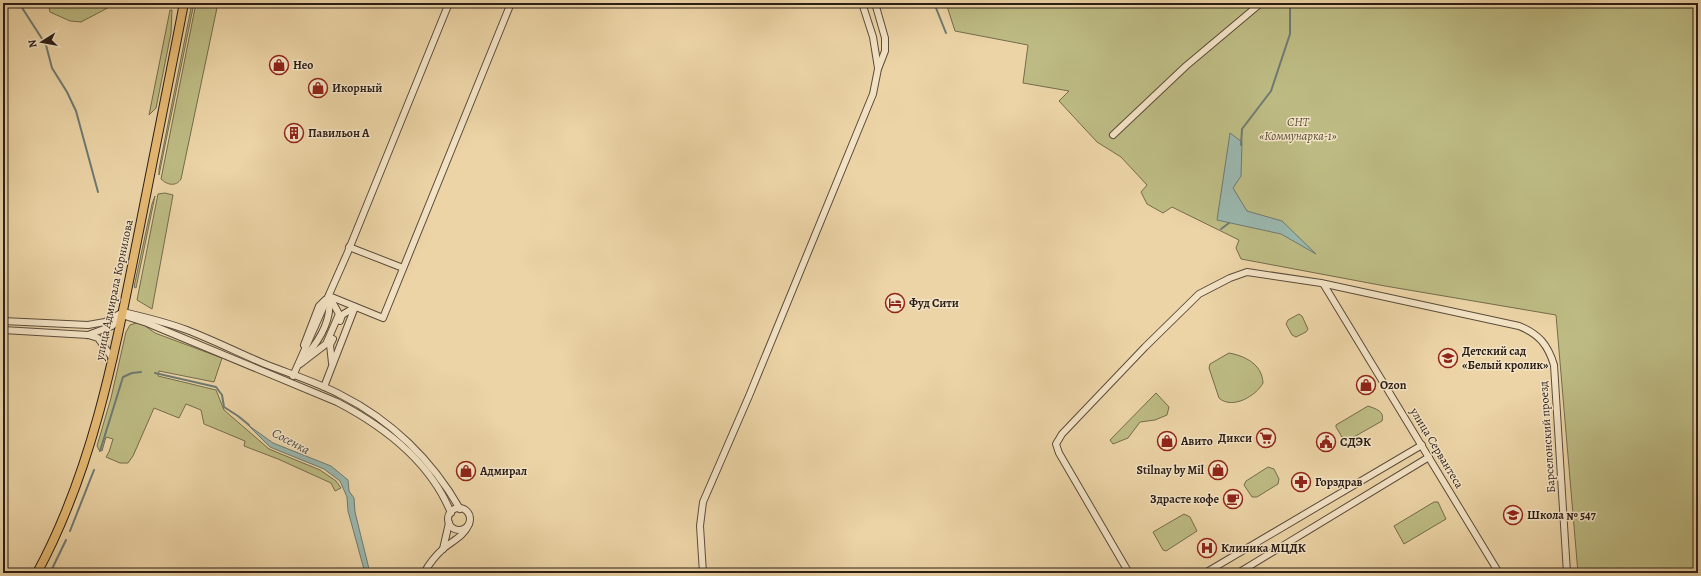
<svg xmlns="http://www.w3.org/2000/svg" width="1701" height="576" font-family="Alegreya,serif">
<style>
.green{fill:#bdbb83;stroke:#746c4d}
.water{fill:#9ab7ae;stroke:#6e7a72}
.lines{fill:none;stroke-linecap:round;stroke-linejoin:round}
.stream{stroke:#6e7a72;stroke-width:2}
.minor-casing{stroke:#5b4c3b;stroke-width:8}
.major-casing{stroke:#2b1e17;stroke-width:10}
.minor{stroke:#f3e3c5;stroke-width:6}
.major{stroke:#e6ba73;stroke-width:8}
.labels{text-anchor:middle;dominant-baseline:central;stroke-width:3;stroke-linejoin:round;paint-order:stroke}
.poi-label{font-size:12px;font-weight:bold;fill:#2b1e17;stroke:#f3e3c5;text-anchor:start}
.park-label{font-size:12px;font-style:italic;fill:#574d37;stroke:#f3e3c5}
.street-label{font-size:12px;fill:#2b1e17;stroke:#f3e3c5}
.water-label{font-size:13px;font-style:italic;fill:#4c4c44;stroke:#f3e3c5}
</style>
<rect width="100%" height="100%" fill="#ecd4a6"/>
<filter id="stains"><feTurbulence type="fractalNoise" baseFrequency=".005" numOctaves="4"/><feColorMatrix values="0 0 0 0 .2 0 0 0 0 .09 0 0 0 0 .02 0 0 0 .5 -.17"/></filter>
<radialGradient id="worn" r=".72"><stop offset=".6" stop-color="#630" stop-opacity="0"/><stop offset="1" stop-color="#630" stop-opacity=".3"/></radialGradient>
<g class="green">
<polygon points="48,3 117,3 81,22 70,21 50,12"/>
<polygon points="192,3 194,3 159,175 159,169"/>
<path d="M196,3H218L181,179C176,187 167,185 161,179Z"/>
<polygon points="946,3 1698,3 1698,567 1670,573 1578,573 1556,315 1385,286 1241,259 1236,248 1239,240 1172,207 1163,213 1147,204 1141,192 1147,185 1121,157 1097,142 1059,101 1069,91 1023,83 1028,45 955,31"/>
<polygon points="170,10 172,10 171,33 156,108 149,115"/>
<polygon points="165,193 173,195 152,309 137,300 158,194"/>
<polygon points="155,196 136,288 134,287 152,204"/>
<polygon points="1299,314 1302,316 1308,329 1306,332 1296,337 1292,335 1286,324 1288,320"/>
<polygon points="136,323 141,323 155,333 222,358 214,382 159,371 158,376 216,390 224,410 269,449 320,470 336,481 341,488 335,491 331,483 278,459 244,446 245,441 204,424 201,410 186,404 179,418 154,408 133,456 128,463 120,463 106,457 109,452 113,439 106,437 102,451 99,450 97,446 111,398 126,332 130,325"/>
<path d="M1229,353C1245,356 1262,364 1263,383C1256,396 1232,410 1219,398L1209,368L1210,364Z"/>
<polygon points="1156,393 1169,407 1167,415 1155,420 1140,422 1128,438 1113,444 1110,440"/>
<path d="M1368,406C1376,409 1385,411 1382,421L1345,442L1336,427V425Z"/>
<polygon points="1268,467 1274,469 1279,479 1278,484 1257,497 1252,497 1244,485 1246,481"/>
<polygon points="1434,502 1438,502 1446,519 1404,544 1394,526"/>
<polygon points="1184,514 1190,517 1197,531 1166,551 1163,550 1153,532"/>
</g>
<g class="water">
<polygon points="1230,133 1242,142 1241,176 1233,188 1247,211 1282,221 1316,254 1281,234 1217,220"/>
<polygon points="248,425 273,443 331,466 348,480 349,491 354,498 355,512 370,573 365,573 348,511 347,497 340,481 324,469 270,447"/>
</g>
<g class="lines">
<g class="stream">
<polyline points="19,3 46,45 52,68 67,92 76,111 98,192"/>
<polyline points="934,3 946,33"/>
<polyline points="1241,145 1242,129 1271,91 1290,34 1290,3"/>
<polyline points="1221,229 1229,223"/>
<polyline points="155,373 216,387 222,395 224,407 238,416 249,425"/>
<polyline points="100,451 123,377 132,373 141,372"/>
<polyline points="70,531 94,470"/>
<polyline points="50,573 66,540"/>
</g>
<g class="minor-casing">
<g id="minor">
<polyline points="862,3 873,37 878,68"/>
<polyline points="1113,135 1186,66 1261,3"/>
<polyline points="349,247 403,268"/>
<polyline points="1324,285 1499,573"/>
<polyline points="329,296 383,318 511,3"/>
<path d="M3,321L88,325L105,322L123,312C144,317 166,322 187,330C213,340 239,353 265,364C290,374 317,382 341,395C391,420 432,460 460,509"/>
<polyline points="340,321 342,315 355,307"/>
<polyline points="3,330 88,335 98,338 113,359"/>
<path d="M88,335L112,326L122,315L147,323L337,402C385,427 430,461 451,513"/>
<polyline points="304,345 319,306 325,300"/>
<path d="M305,357C319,341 332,321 329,299"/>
<polyline points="332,363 330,345 333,339"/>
<polyline points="300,364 326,344 339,314 329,296"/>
<polyline points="293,376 347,254 449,3"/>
<polyline points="324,387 355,307"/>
<circle cx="459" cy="519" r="11"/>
<polyline points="443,549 449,523"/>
<path d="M424,573C429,564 436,555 444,548C454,540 464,536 469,524"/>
<polyline points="703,573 700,526 703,502 749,396 873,94 878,69 885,51 885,38 875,3"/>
<path d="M1129,573L1059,453L1056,444L1062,434L1145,347L1199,294L1230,278L1247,272L1321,283L1519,326C1539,334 1548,345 1554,365L1567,573"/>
<polyline points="1205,573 1422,445"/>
<polyline points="1238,573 1429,457"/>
</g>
</g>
<g class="major-casing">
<path id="major" d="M37,573C91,473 113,362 135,251C151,169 168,86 184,3"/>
</g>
<use href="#minor" class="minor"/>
<use href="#major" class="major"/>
</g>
<defs>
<g id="shop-ring" transform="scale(1)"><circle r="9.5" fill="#f3e3c5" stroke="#8f2418" stroke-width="1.5"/><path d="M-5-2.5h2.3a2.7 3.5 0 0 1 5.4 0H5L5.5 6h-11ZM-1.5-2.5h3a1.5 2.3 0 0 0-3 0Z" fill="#8f2418"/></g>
<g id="building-ring" transform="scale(1)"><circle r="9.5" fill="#f3e3c5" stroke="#8f2418" stroke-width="1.5"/><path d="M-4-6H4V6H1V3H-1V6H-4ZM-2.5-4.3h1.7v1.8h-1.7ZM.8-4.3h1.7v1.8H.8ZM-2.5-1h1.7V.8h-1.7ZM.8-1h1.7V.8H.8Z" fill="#8f2418"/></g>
<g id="hotel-ring" transform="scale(1)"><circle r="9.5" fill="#f3e3c5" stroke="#8f2418" stroke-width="1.5"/><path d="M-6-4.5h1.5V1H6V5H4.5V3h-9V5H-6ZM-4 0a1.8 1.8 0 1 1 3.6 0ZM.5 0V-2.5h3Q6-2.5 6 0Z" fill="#8f2418"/></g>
<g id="school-ring" transform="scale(1)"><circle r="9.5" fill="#f3e3c5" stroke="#8f2418" stroke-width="1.5"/><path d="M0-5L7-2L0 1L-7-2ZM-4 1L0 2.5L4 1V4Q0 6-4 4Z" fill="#8f2418"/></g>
<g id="supermarket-ring" transform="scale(1)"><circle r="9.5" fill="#f3e3c5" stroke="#8f2418" stroke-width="1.5"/><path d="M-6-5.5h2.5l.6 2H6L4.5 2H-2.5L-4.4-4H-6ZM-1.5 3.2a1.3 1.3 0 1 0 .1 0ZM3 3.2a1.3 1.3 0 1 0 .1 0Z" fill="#8f2418"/></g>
<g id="civic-ring" transform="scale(1)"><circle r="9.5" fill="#f3e3c5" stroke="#8f2418" stroke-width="1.5"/><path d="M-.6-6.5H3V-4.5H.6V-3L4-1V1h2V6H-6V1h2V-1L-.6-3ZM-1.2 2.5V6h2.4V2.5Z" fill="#8f2418"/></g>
<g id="pharmacy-ring" transform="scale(1)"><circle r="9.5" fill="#f3e3c5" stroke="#8f2418" stroke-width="1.5"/><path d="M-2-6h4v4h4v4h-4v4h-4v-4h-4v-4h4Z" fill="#8f2418"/></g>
<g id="cafe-ring" transform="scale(1)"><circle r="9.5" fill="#f3e3c5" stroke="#8f2418" stroke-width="1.5"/><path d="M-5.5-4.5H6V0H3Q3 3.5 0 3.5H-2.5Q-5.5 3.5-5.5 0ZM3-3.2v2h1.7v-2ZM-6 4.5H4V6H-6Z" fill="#8f2418"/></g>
<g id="hospital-ring" transform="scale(1)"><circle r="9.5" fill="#f3e3c5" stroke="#8f2418" stroke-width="1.5"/><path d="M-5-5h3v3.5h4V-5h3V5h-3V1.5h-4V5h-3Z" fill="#8f2418"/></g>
</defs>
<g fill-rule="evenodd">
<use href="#shop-ring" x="279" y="65"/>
<use href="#shop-ring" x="318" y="88"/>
<use href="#building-ring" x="294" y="133"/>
<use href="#hotel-ring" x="895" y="303"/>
<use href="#school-ring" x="1448" y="358"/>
<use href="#shop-ring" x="1366" y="385"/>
<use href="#supermarket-ring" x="1266" y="438"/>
<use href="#shop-ring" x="1167" y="441"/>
<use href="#civic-ring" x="1326" y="442"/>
<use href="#shop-ring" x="1218" y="470"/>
<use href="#shop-ring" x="466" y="471"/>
<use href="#pharmacy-ring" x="1301" y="482"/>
<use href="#cafe-ring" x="1233" y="499"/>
<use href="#school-ring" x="1513" y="515"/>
<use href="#hospital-ring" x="1207" y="548"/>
</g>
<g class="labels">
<g class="poi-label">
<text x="293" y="65">Нео</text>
<text x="332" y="88">Икорный</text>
<text x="308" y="133">Павильон А</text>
<text x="909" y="303">Фуд Сити</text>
<text x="1462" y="351">Детский сад<tspan x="1462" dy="14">«Белый кролик»</tspan></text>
<text x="1380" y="385">Ozon</text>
<text x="1252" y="438" text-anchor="end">Дикси</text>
<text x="1181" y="441">Авито</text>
<text x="1340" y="442">СДЭК</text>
<text x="1204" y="470" text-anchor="end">Stilnay by Mil</text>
<text x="480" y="471">Адмирал</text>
<text x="1315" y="482">Горздрав</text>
<text x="1219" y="499" text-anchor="end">Здрасте кофе</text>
<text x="1527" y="515">Школа № 547</text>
<text x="1221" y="548">Клиника МЦДК</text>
</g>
<g class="park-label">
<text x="1298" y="122">СНТ<tspan x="1298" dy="14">«Коммунарка-1»</tspan></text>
</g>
<g class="street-label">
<text transform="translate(114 290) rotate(-78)">улица Адмирала Корнилова</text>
<text transform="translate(1547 437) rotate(-94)">Барселонский проезд</text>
<text transform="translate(1437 448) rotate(59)">улица Сервантеса</text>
</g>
<g class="water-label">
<text transform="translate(291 441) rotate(28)">Сосенка</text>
</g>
</g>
<rect width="1701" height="576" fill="none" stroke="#ecd4a6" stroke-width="16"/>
<rect x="4" y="4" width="1693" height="568" fill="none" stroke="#2b1e17" stroke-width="2"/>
<rect x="8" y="8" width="1685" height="560" fill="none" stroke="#2b1e17"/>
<g transform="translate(42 42) rotate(259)" stroke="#f3e3c5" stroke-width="3" paint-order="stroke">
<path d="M0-3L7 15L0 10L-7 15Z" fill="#2b1e17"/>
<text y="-6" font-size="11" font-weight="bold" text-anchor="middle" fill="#2b1e17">N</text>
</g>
<rect width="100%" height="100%" filter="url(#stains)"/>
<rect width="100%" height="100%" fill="url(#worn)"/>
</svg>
